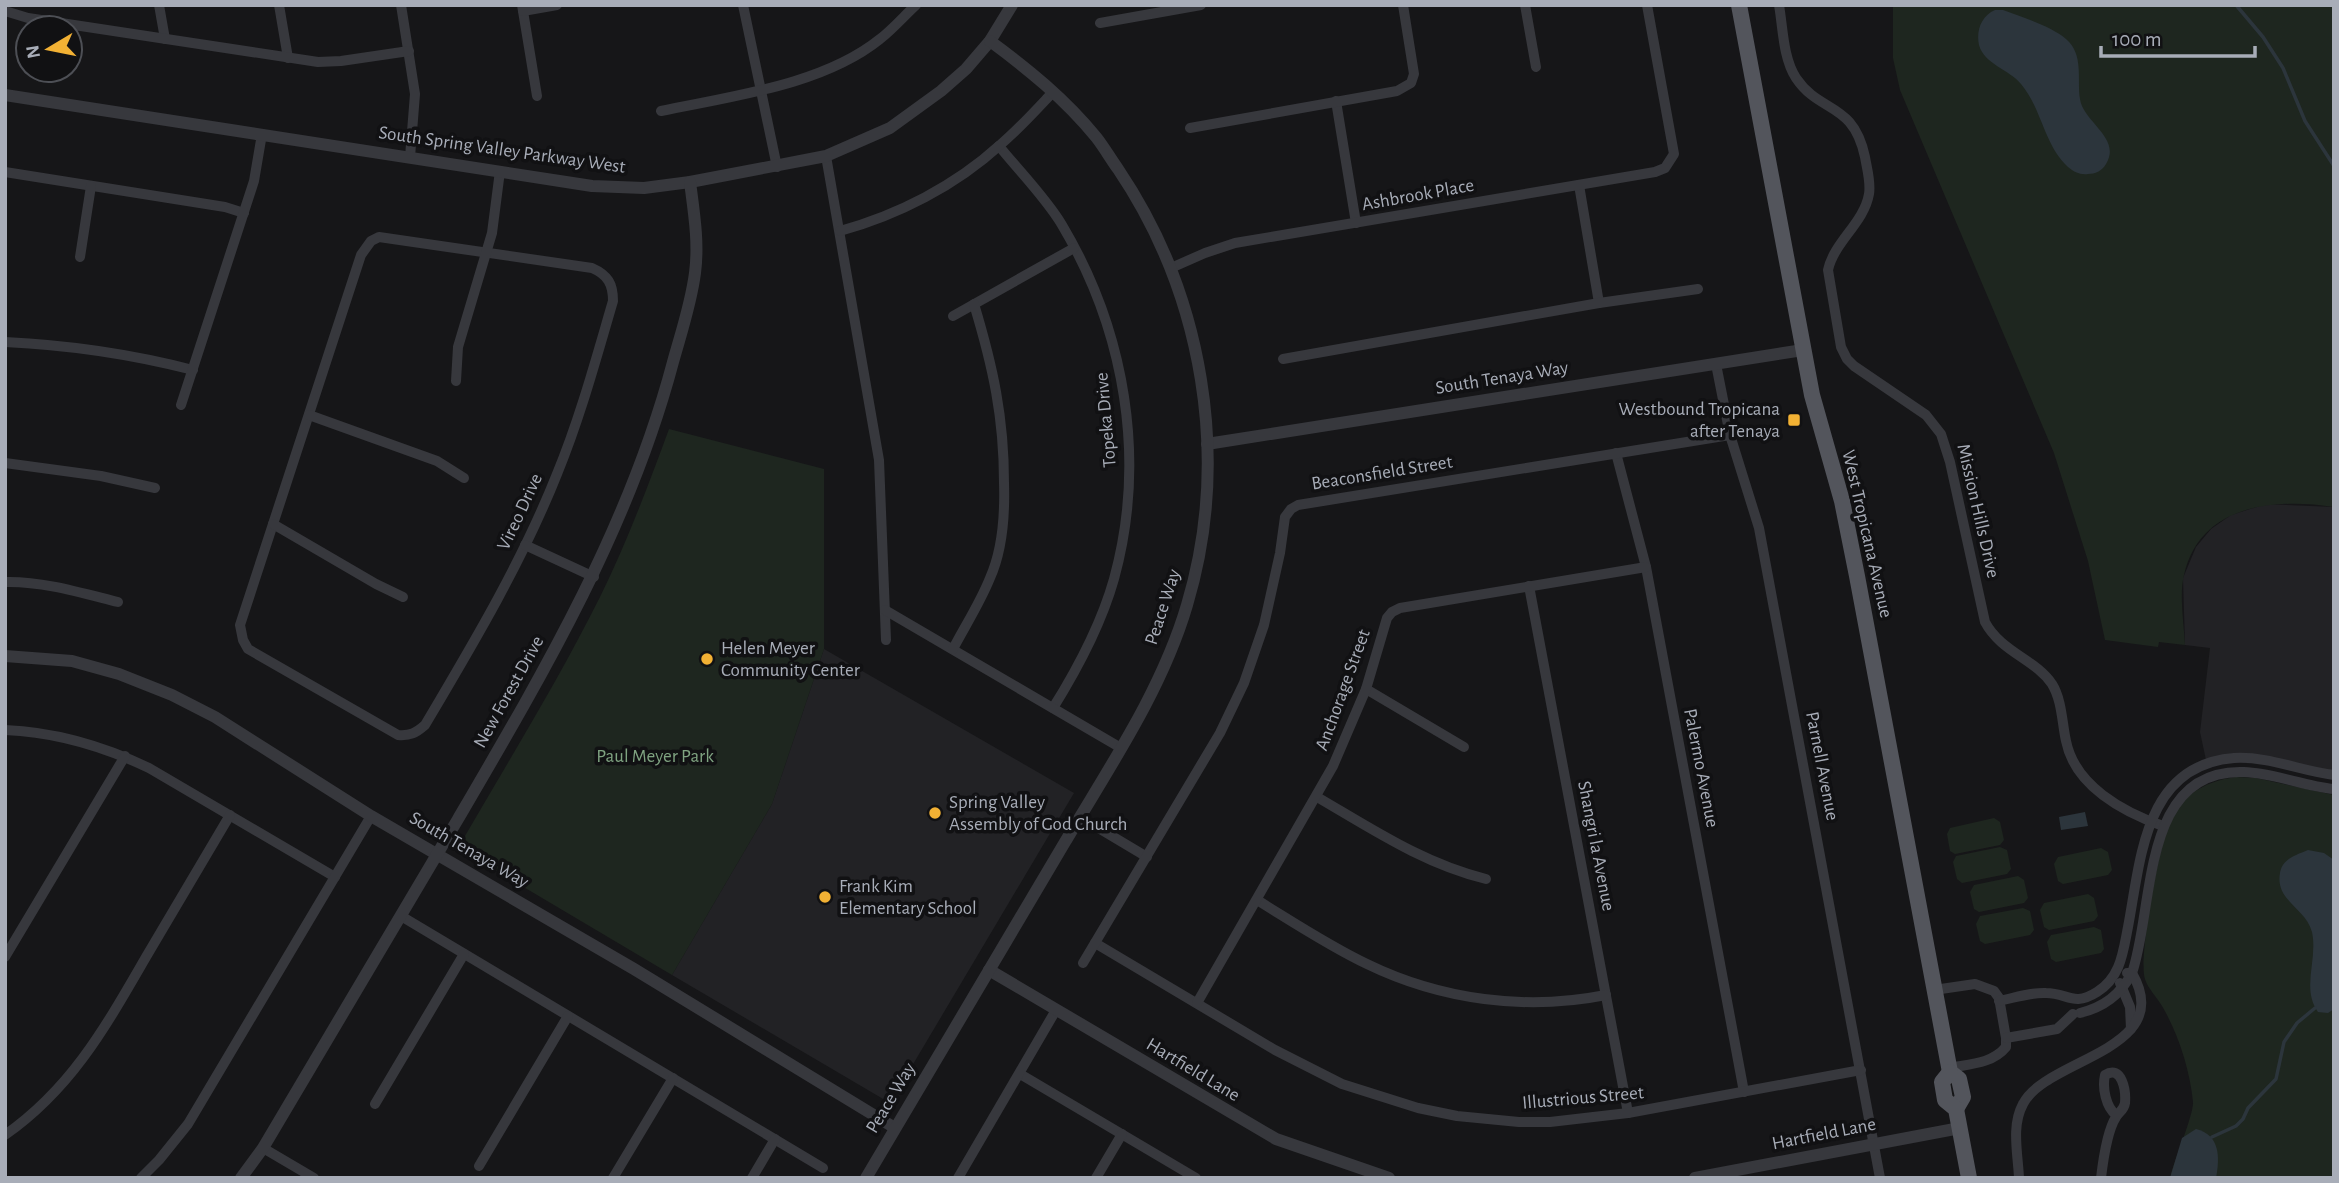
<svg xmlns="http://www.w3.org/2000/svg" width="2339" height="1183" font-family="'Alegreya Sans',sans-serif">
<style>
.built{fill:#222225}
.green{fill:#1e261f}
.water{fill:#2c353c}
.lines{fill:none;stroke-linecap:round;stroke-linejoin:round}
.stream{stroke:#2c353c;stroke-width:3.5}
.minor{stroke:#37383d;stroke-width:10}
.tertiary{stroke:#37383d;stroke-width:12}
.primary{stroke:#53555c;stroke-width:16}
.poi-dot{fill:#f2b134;stroke:#111113;stroke-width:2.5}
.labels{text-anchor:middle;dominant-baseline:central;stroke-width:7;stroke-linejoin:round;paint-order:stroke}
.street-label{font-size:19px;fill:#a8adb8;stroke:#111113}
.poi-label{font-size:19px;fill:#a8adb8;stroke:#111113;text-anchor:start}
.park-label{font-size:19px;fill:#7fa381;stroke:#111113}
</style>
<rect width="100%" height="100%" fill="#161618"/>
<g class="built">
<polygon points="2266,504 2334,507 2334,771 2234,753 2206,760 2200,732 2210,648 2185,645 2183,578 2196,547 2211,529 2231,515"/>
<polygon points="824,649 1074,793 890,1103 672,975 772,804"/>
</g>
<g class="green">
<path d="M1893,5H2334V507C2275,498 2200,504 2184,575C2179,594 2184,624 2185,645L2159,642L2158,647L2105,640L2088,561L2054,453L1900,90L1893,58Z"/>
<path d="M669,429L824,469V649L772,804L672,975L458,848C506,765 557,683 600,597C627,542 648,486 669,429Z"/>
<path d="M2236,777L2256,778L2334,795V1178H2170C2174,1160 2194,1114 2193,1102C2190,1070 2178,1033 2162,1006C2157,997 2148,989 2145,979C2138,961 2159,849 2167,828C2170,822 2173,814 2177,809C2191,789 2213,780 2236,777Z"/>
<polygon points="1994,818 2000,822 2004,840 2000,845 1955,854 1950,851 1947,834 1950,828"/>
<polygon points="2000,847 2007,850 2011,869 2007,874 1962,883 1957,879 1953,862 1956,856"/>
<polygon points="2101,848 2108,852 2112,870 2108,875 2063,884 2058,881 2054,864 2058,857"/>
<polygon points="2018,876 2024,880 2028,898 2024,903 1979,912 1974,909 1970,892 1974,885"/>
<polygon points="2088,894 2094,898 2098,916 2094,921 2049,930 2044,927 2040,910 2044,903"/>
<polygon points="2023,908 2030,911 2034,930 2030,935 1985,944 1980,941 1976,924 1980,916"/>
<polygon points="2094,927 2101,930 2104,949 2101,953 2056,962 2051,959 2047,942 2051,935"/>
</g>
<g class="water">
<path d="M1995,10H2003C2021,17 2051,26 2066,39C2084,54 2077,79 2080,99C2083,122 2122,138 2106,164C2102,171 2095,174 2088,174C2080,175 2074,172 2068,167C2044,145 2042,109 2021,84C2010,70 1984,64 1979,45C1976,31 1981,16 1995,10Z"/>
<polygon points="2085,812 2088,826 2061,830 2059,817"/>
<path d="M2308,850L2324,853L2334,860V1009L2328,1013L2318,1012C2301,988 2318,960 2312,932C2306,908 2275,901 2280,873C2282,859 2296,855 2308,850Z"/>
<path d="M2196,1129C2220,1135 2220,1157 2216,1178H2170L2182,1138Z"/>
</g>
<g class="lines">
<g class="stream">
<polyline points="2236,5 2263,37 2283,68 2305,121 2334,166"/>
<polyline points="2212,1137 2236,1126 2243,1119 2248,1108 2276,1079 2284,1042 2297,1023 2315,1008"/>
</g>
<g class="minor">
<polyline points="159,5 165,39"/>
<polyline points="279,5 288,58"/>
<polyline points="401,5 415,94 410,157"/>
<polyline points="522,5 537,96"/>
<polyline points="743,5 777,167"/>
<polyline points="1525,5 1536,67"/>
<path d="M1779,5C1783,28 1783,58 1796,78C1820,114 1853,101 1865,157C1867,169 1871,182 1869,194C1864,223 1834,242 1828,270L1841,347L1847,359L1854,366L1926,415L1941,434L1950,462L1985,622C2001,652 2035,659 2052,684C2062,700 2062,723 2066,741C2075,786 2123,812 2163,826"/>
<polyline points="5,11 28,18 318,62 341,61 409,51"/>
<polyline points="523,11 557,5"/>
<polyline points="1100,23 1201,5"/>
<polyline points="1336,101 1356,223"/>
<path d="M661,111C732,96 823,85 880,39C893,29 904,16 916,5"/>
<polyline points="1190,128 1397,91 1411,83 1414,74 1403,5"/>
<path d="M999,146C1019,171 1046,198 1062,225C1125,331 1147,459 1114,579C1101,625 1078,668 1053,708"/>
<polyline points="826,156 879,460 886,640"/>
<polyline points="5,172 225,207 244,213"/>
<polyline points="1579,185 1599,303"/>
<path d="M840,231C898,215 955,186 1000,145C1019,129 1036,110 1053,92"/>
<path d="M379,237L592,268C608,275 613,284 613,301C596,359 580,418 557,474C522,562 473,644 425,725C416,733 410,736 398,735L248,649L243,640L240,625L361,255L371,241Z"/>
<polyline points="80,257 91,186"/>
<polyline points="1171,268 1205,253 1235,243 1655,172 1665,168 1674,154 1647,5"/>
<polyline points="953,316 1074,248"/>
<path d="M5,342C69,345 131,354 193,370"/>
<polyline points="1283,359 1599,303 1698,289"/>
<polyline points="1716,364 1730,435 1759,528 1880,1178"/>
<polyline points="456,381 458,347 492,233 500,171"/>
<polyline points="181,405 254,181 262,134"/>
<polyline points="309,415 437,461 464,478"/>
<polyline points="1616,453 1646,567 1744,1092"/>
<polyline points="5,463 101,476 155,488"/>
<polyline points="273,524 376,584 403,597"/>
<polyline points="525,545 594,577"/>
<path d="M5,582C43,581 82,593 118,602"/>
<polyline points="1529,586 1628,1113"/>
<polyline points="885,610 1121,748"/>
<path d="M953,649C965,626 980,603 990,578C1003,549 1005,515 1004,483C1004,417 993,367 974,304"/>
<polyline points="1366,689 1464,747"/>
<path d="M5,730C56,732 103,746 149,768L335,877"/>
<path d="M1317,797C1372,829 1424,864 1486,879"/>
<polyline points="1080,817 1147,857"/>
<path d="M1257,900C1293,922 1329,946 1367,964C1441,1000 1526,1011 1606,995"/>
<polyline points="401,916 823,1168"/>
<polyline points="1095,943 1275,1050 1342,1084 1418,1108 1457,1116 1519,1122 1550,1122 1628,1113 1861,1070"/>
<polyline points="5,957 125,756"/>
<polyline points="1083,963 1220,733 1244,683 1264,625 1280,553 1285,517 1291,509 1298,505 1730,435"/>
<polyline points="2120,983 2130,1007 2131,1029"/>
<path d="M1934,990L1975,984L1994,991L1999,998L2006,1038V1047C1992,1064 1969,1064 1949,1068"/>
<path d="M1999,1001C2014,998 2031,992 2046,993C2068,993 2073,1007 2097,992C2121,977 2123,952 2128,927C2141,859 2144,765 2234,758C2268,756 2301,771 2334,775"/>
<polyline points="1197,1003 1333,766 1366,689 1387,618 1392,612 1400,608 1646,567"/>
<path d="M2080,1013C2104,1007 2120,995 2132,973C2155,906 2140,768 2244,772C2274,773 2304,786 2334,789"/>
<polyline points="2006,1038 2057,1029 2073,1014"/>
<polyline points="1020,1074 1196,1178"/>
<polyline points="375,1104 464,954"/>
<path d="M5,1135C72,1088 106,1026 146,957C174,910 202,863 230,815"/>
<polyline points="263,1148 314,1178"/>
<polyline points="479,1166 568,1016"/>
<polyline points="141,1178 159,1160 188,1124 371,816"/>
<polyline points="613,1178 673,1078"/>
<polyline points="752,1178 775,1139"/>
<polyline points="958,1178 1056,1010"/>
<polyline points="1096,1178 1122,1134"/>
<path d="M2019,1178C2018,1154 2011,1126 2023,1104C2046,1058 2177,1051 2132,973H2127"/>
<path d="M2101,1178C2103,1161 2107,1131 2116,1117C2119,1112 2124,1110 2125,1103C2126,1091 2122,1064 2105,1075C2102,1088 2106,1107 2116,1115"/>
</g>
<g class="tertiary">
<polyline points="5,95 592,186 644,188 690,182 826,156 890,128 941,91 966,69 990,41 1012,5"/>
<polyline points="1207,444 1803,350"/>
<polyline points="5,656 72,661 119,674 172,695 215,717 371,816 634,969 895,1128"/>
<polyline points="989,970 1276,1139 1389,1178"/>
<path d="M241,1178L263,1148C328,1038 394,929 458,819C544,672 629,528 673,362C681,333 691,304 695,273C699,243 694,213 690,182"/>
<path d="M866,1178C932,1065 999,954 1065,842C1110,766 1162,690 1187,605C1231,458 1203,295 1118,169C1110,158 1104,147 1096,137C1065,99 1028,69 990,41"/>
<polyline points="1695,1178 1960,1128"/>
</g>
<g class="primary">
<polyline points="1739,5 1812,395 1842,501 1857,576 1950,1072 1959,1079 1963,1097 1956,1109"/>
<polyline points="1950,1072 1942,1082 1945,1100 1956,1109 1969,1178"/>
</g>
</g>
<g class="poi-dot">
<rect x="1787" y="413" width="14" height="14" rx="3.5"/>
<circle cx="707" cy="659" r="7"/>
<circle cx="935" cy="813" r="7"/>
<circle cx="825" cy="897" r="7"/>
</g>
<g class="labels">
<g class="street-label">
<text transform="translate(502 150) rotate(8)">South Spring Valley Parkway West</text>
<text transform="translate(1418 195) rotate(-10)">Ashbrook Place</text>
<text transform="translate(1502 378) rotate(-9)">South Tenaya Way</text>
<text transform="translate(1106 420) rotate(-95)">Topeka Drive</text>
<text transform="translate(1382 473) rotate(-9)">Beaconsfield Street</text>
<text transform="translate(1978 511) rotate(77)">Mission Hills Drive</text>
<text transform="translate(520 512) rotate(-65)">Vireo Drive</text>
<text transform="translate(1867 534) rotate(77)">West Tropicana Avenue</text>
<text transform="translate(1163 607) rotate(-72)">Peace Way</text>
<text transform="translate(1343 690) rotate(-70)">Anchorage Street</text>
<text transform="translate(509 692) rotate(-61)">New Forest Drive</text>
<text transform="translate(1822 766) rotate(79)">Parnell Avenue</text>
<text transform="translate(1701 768) rotate(79)">Palermo Avenue</text>
<text transform="translate(1596 846) rotate(79)">Shangri la Avenue</text>
<text transform="translate(469 850) rotate(30)">South Tenaya Way</text>
<text transform="translate(1193 1070) rotate(31)">Hartfield Lane</text>
<text transform="translate(891 1098) rotate(-59)">Peace Way</text>
<text transform="translate(1583 1098) rotate(-5)">Illustrious Street</text>
<text transform="translate(1824 1134) rotate(-11)">Hartfield Lane</text>
</g>
<g class="poi-label">
<text x="1780" y="409" text-anchor="end">Westbound Tropicana<tspan x="1780" dy="22">after Tenaya</tspan></text>
<text x="721" y="648">Helen Meyer<tspan x="721" dy="22">Community Center</tspan></text>
<text x="949" y="802">Spring Valley<tspan x="949" dy="22">Assembly of God Church</tspan></text>
<text x="839" y="886">Frank Kim<tspan x="839" dy="22">Elementary School</tspan></text>
</g>
<g class="park-label">
<text x="655" y="756">Paul Meyer Park</text>
</g>
</g>
<rect width="2339" height="1183" fill="none" stroke="#a8adb8" stroke-width="14"/>
<g transform="translate(49 49) rotate(260)"><circle r="33" fill="#111113" stroke="#4d4f55" stroke-width="2"/>
<path d="M0-5L12 26L0 18L-12 26Z" fill="#f2b134"/>
<text y="-10" font-size="19" font-weight="bold" text-anchor="middle" fill="#a8adb8">N</text>
</g>
<path d="M2101 46v10h154v-10" fill="none" stroke="#a8adb8" stroke-width="3.5"/>
<text x="2112" y="46" font-size="21" fill="#a8adb8" stroke="#111113" stroke-width="5" paint-order="stroke">100 m</text>
</svg>
